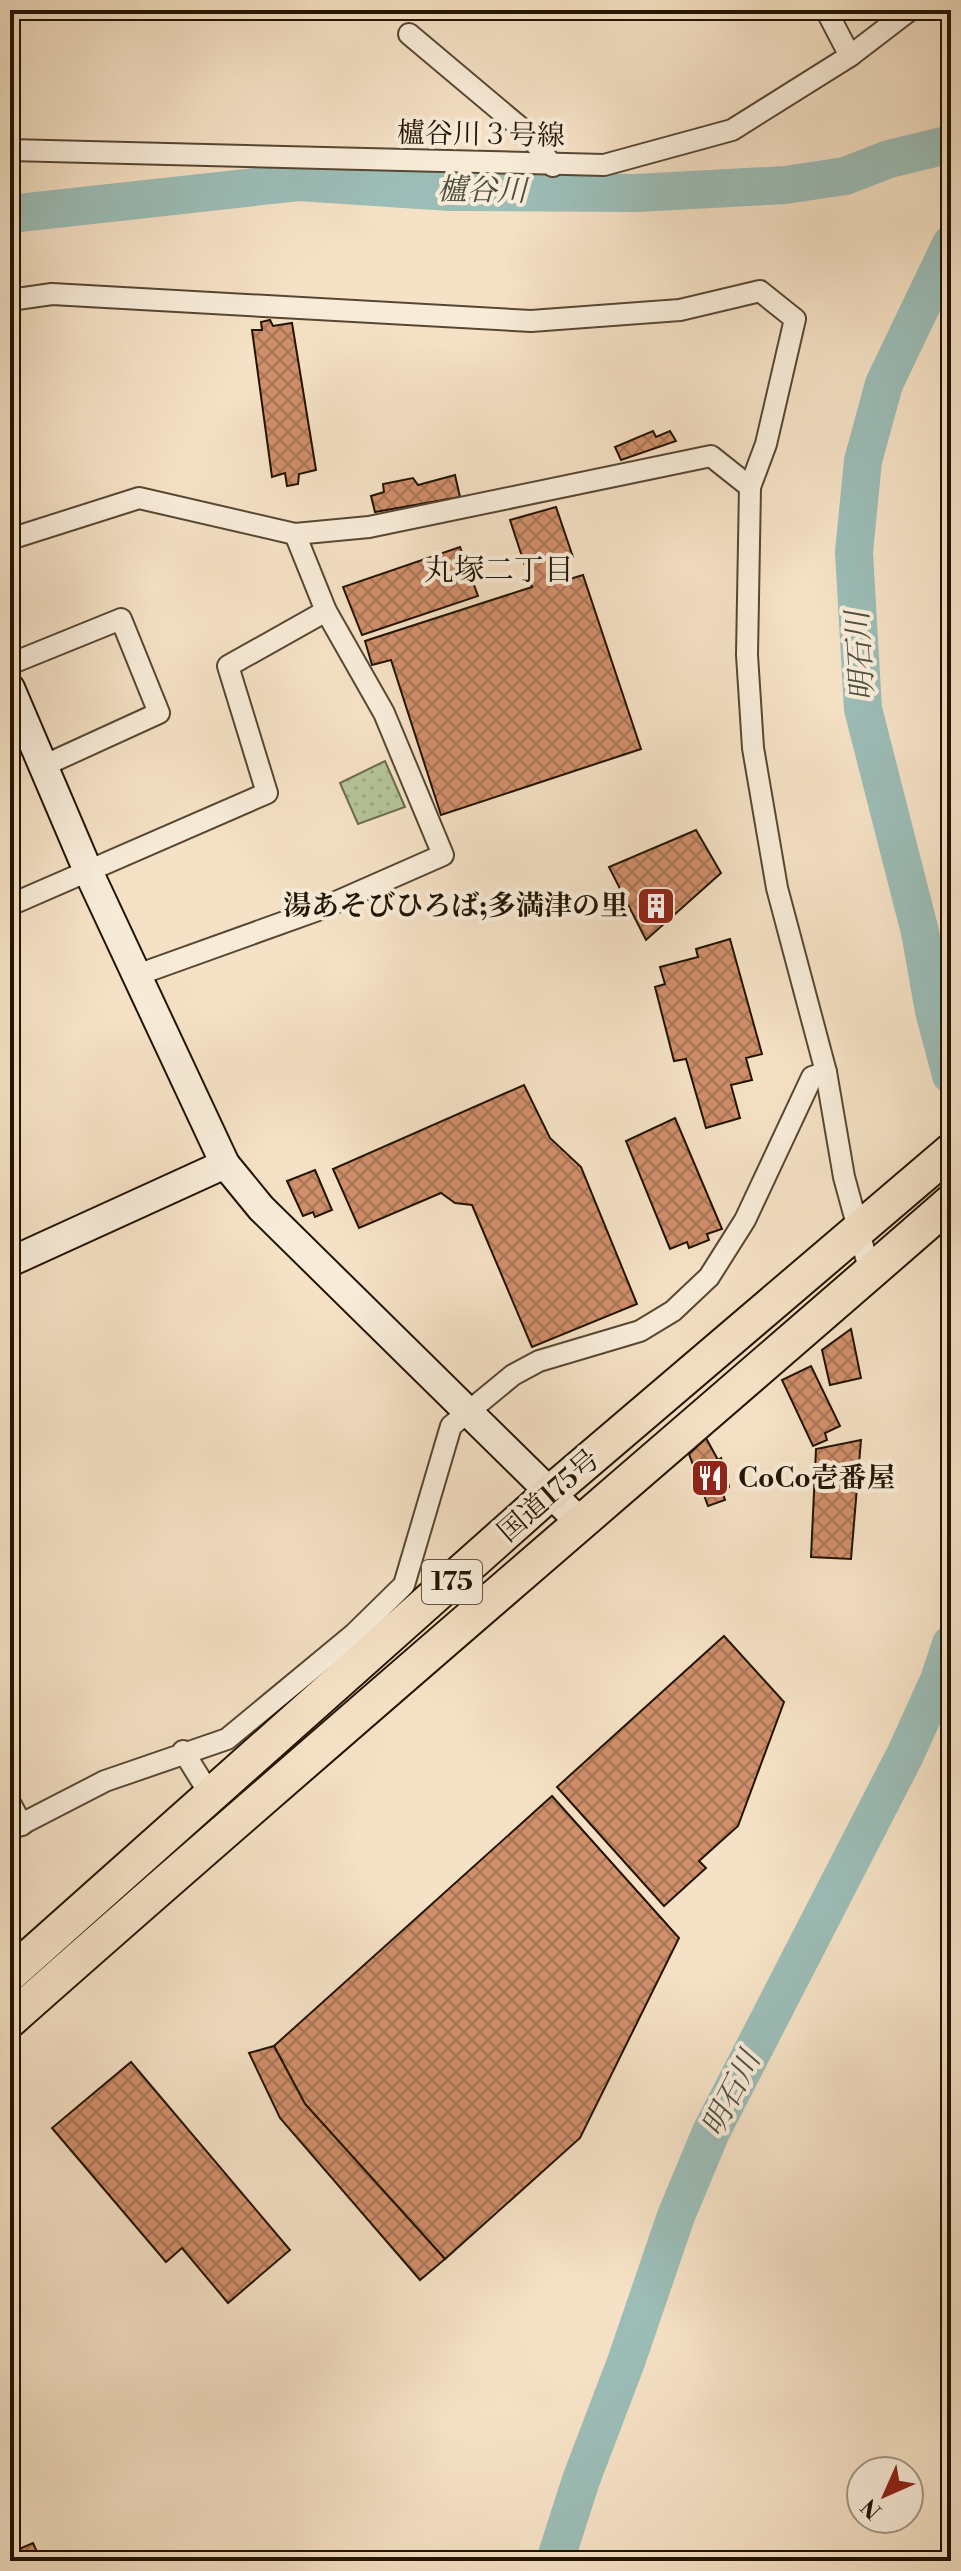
<svg xmlns="http://www.w3.org/2000/svg" width="961" height="2571" font-family="'Libre Bodoni','Noto Serif JP',serif">
<style>
.grass{fill:url(#grass-dots);stroke:#6c6c4d;stroke-width:2}
.lines{fill:none;stroke-linecap:round;stroke-linejoin:round}
.river{stroke:#9cbdb7;stroke-width:38}
.building{fill:url(#building-cross-hatch);stroke:#221401;stroke-width:2}
.street-casing{stroke:#574732;stroke-width:24}
.secondary-casing{stroke:#221401;stroke-width:32}
.highway-casing{stroke:#221401;stroke-width:38}
.street{stroke:#f8ecd9;stroke-width:20}
.secondary{stroke:#f8ecd9;stroke-width:28}
.highway{stroke:#f5e1c5;stroke-width:34}
.labels{text-anchor:middle;dominant-baseline:central;stroke-width:8;stroke-linejoin:round;paint-order:stroke}
.shield{fill:#f8ecd9;stroke:#625542;stroke-width:2}
.shield-label{font-size:26px;font-weight:bold;fill:#221401}
.street-label{font-size:28px;fill:#221401;stroke:#f8ecd9}
.poi-label{font-size:28px;font-weight:bold;fill:#221401;stroke:#f8ecd9;text-anchor:end}
.water-label{font-size:30px;font-style:italic;fill:#4d4f41;stroke:#f8ecd9}
.neighbourhood-label{font-size:30px;fill:#221401;stroke:#f8ecd9}
</style>
<defs>
<pattern id="grass-dots" width="8" height="8" patternUnits="userSpaceOnUse" patternTransform="scale(2)"><rect width="8" height="8" fill="#b6c499"/><path d="M2 2h.1M6 6h.1" fill="none" stroke="#9ca882" stroke-width="1.8" stroke-linecap="round"/></pattern>
<pattern id="building-cross-hatch" width="8" height="8" patternUnits="userSpaceOnUse" patternTransform="scale(2)"><rect width="8" height="8" fill="#d08f6b"/><path d="M0 0l8 8M0 8l8-8" fill="none" stroke="#a87456"/></pattern>
</defs>
<rect width="100%" height="100%" fill="#f5e1c5"/>
<filter id="stains"><feTurbulence type="fractalNoise" baseFrequency=".0025" numOctaves="4"/><feColorMatrix values="0 0 0 0 .2 0 0 0 0 .09 0 0 0 0 .02 0 0 0 .5 -.17"/></filter>
<radialGradient id="worn" r=".72"><stop offset=".6" stop-color="#630" stop-opacity="0"/><stop offset="1" stop-color="#630" stop-opacity=".3"/></radialGradient>
<polygon class="grass" points="385,761 405,807 358,824 340,783"/>
<g class="lines">
<g class="river">
<polyline points="10,214 299,182 450,192 636,193 785,185 845,176 889,159 951,144"/>
<polyline points="951,244 884,384 863,461 854,552 863,709 920,932 934,1011 951,1075"/>
<polyline points="555,2561 581,2480 626,2362 676,2216 711,2132 905,1755 939,1680 951,1644"/>
</g>
</g>
<g class="building">
<polygon points="270,320 273,326 292,323 316,470 299,474 298,484 287,486 285,473 272,477 252,330 262,330 261,322"/>
<polygon points="653,431 656,437 670,431 676,441 621,460 615,447"/>
<polygon points="455,475 460,497 375,512 371,496 384,492 383,484 413,478 418,485"/>
<polygon points="556,507 573,557 554,563 563,581 583,575 641,749 441,815 391,660 372,665 365,641 532,587 510,520"/>
<polygon points="460,547 478,596 362,635 343,587"/>
<polygon points="696,830 721,873 646,940 609,867"/>
<polygon points="730,939 762,1054 746,1058 752,1080 731,1085 740,1118 706,1128 686,1059 674,1061 655,987 665,984 660,967 698,957 696,949"/>
<polygon points="524,1085 550,1138 581,1167 637,1304 532,1347 472,1205 455,1203 441,1193 359,1228 333,1169"/>
<polygon points="675,1118 722,1229 707,1234 709,1240 689,1248 687,1242 670,1249 626,1141"/>
<polygon points="315,1170 332,1210 315,1217 313,1212 303,1216 287,1181"/>
<polygon points="851,1329 861,1378 830,1385 822,1350"/>
<polygon points="811,1366 840,1426 825,1433 827,1440 813,1446 782,1380"/>
<polygon points="706,1438 718,1460 721,1458 729,1487 723,1494 725,1500 708,1506 689,1454"/>
<polygon points="861,1440 851,1559 811,1557 816,1449"/>
<polygon points="724,1636 784,1702 738,1826 699,1861 706,1868 664,1906 557,1787"/>
<polygon points="552,1796 679,1938 580,2138 445,2259 305,2104 274,2046"/>
<polygon points="274,2046 305,2104 445,2259 420,2280 280,2118 249,2053"/>
<polygon points="131,2062 290,2250 228,2303 182,2248 166,2262 52,2128"/>
<polygon points="33,2543 41,2561 10,2561 10,2553"/>
</g>
<g class="lines">
<g class="street-casing">
<g id="street">
<polyline points="826,10 850,56"/>
<polyline points="409,34 528,134 553,166"/>
<polyline points="10,150 604,165 732,130 850,56 910,10"/>
<polyline points="10,300 52,294 531,321 680,310 760,291 795,319 766,444 750,487 747,655 753,748 777,888 826,1072 844,1177 870,1272"/>
<polyline points="10,539 139,498 295,534 369,527 711,456 750,487"/>
<polyline points="10,664 121,619 159,713 43,766"/>
<polyline points="10,905 267,793 228,666 326,611"/>
<polyline points="137,975 318,910 443,855 384,713 326,611 295,534"/>
<polyline points="183,1751 211,1796"/>
<polyline points="10,1803 22,1825"/>
<polyline points="10,1830 105,1781 227,1739 354,1634 404,1585 451,1426 513,1375 539,1361 640,1331 673,1311 709,1277 745,1220 812,1077 826,1072"/>
</g>
</g>
<g class="secondary-casing">
<g id="secondary">
<polyline points="10,688 88,871 225,1164 261,1208 582,1524"/>
<polyline points="10,1262 225,1164"/>
</g>
</g>
<g class="highway-casing">
<g id="highway">
<polyline points="10,1974 550,1493 951,1151"/>
<path d="M10,2020C321,1744 638,1475 951,1202"/>
</g>
</g>
<use href="#street" class="street"/>
<use href="#secondary" class="secondary"/>
<use href="#highway" class="highway"/>
</g>
<defs>
<g id="building-square" transform="scale(2)"><rect x="-9" y="-9" width="18" height="18" rx="4" fill="#8f2418" stroke="#f8ecd9"/><path d="M-4-6H4V6H1V3H-1V6H-4ZM-2.5-4.3h1.7v1.8h-1.7ZM.8-4.3h1.7v1.8H.8ZM-2.5-1h1.7V.8h-1.7ZM.8-1h1.7V.8H.8Z" fill="#fff"/></g>
<g id="restaurant-square" transform="scale(2)"><rect x="-9" y="-9" width="18" height="18" rx="4" fill="#8f2418" stroke="#f8ecd9"/><path d="M-5-6h1v4h1v-4h1v4h1v-4h1v5L-1.5 .5V6h-2V.5L-5-1ZM5-6V6H3V1.5H1.5Q1.5-4 5-6Z" fill="#fff"/></g>
</defs>
<g fill-rule="evenodd">
<use href="#building-square" x="656" y="906"/>
<use href="#restaurant-square" x="710" y="1478"/>
</g>
<g class="labels">
<rect class="shield" x="422" y="1560" width="60" height="44" rx="6"/>
<g class="shield-label">
<text x="452" y="1582">175</text>
</g>
<g class="street-label">
<text transform="translate(481 135) rotate(1)">櫨谷川３号線</text>
<text transform="translate(549 1496) rotate(-41)">国道175号</text>
</g>
<g class="poi-label">
<text x="628" y="906">湯あそびひろば;多満津の里</text>
<text x="738" y="1478" text-anchor="start">CoCo壱番屋</text>
</g>
<g class="water-label">
<text transform="translate(482 191) rotate(1)">櫨谷川</text>
<text transform="translate(861 656) rotate(-94)">明石川</text>
<text transform="translate(732 2094) rotate(-63)">明石川</text>
</g>
<g class="neighbourhood-label">
<text x="499" y="571">丸塚二丁目</text>
</g>
</g>
<rect width="961" height="2571" fill="none" stroke="#f5e1c5" stroke-width="40"/>
<rect x="12" y="12" width="937" height="2547" fill="none" stroke="#221401" stroke-width="4"/>
<rect x="20" y="20" width="921" height="2531" fill="none" stroke="#221401" stroke-width="2"/>
<g transform="translate(885 2495) rotate(225)"><circle r="38" fill="#f8ecd9" stroke="#a29683" stroke-width="2"/>
<path d="M0-6L14 30L0 20L-14 30Z" fill="#8f2418"/>
<text y="-12" font-size="22" font-weight="bold" text-anchor="middle" fill="#221401">N</text>
</g>
<rect width="100%" height="100%" filter="url(#stains)"/>
<rect width="100%" height="100%" fill="url(#worn)"/>
</svg>
